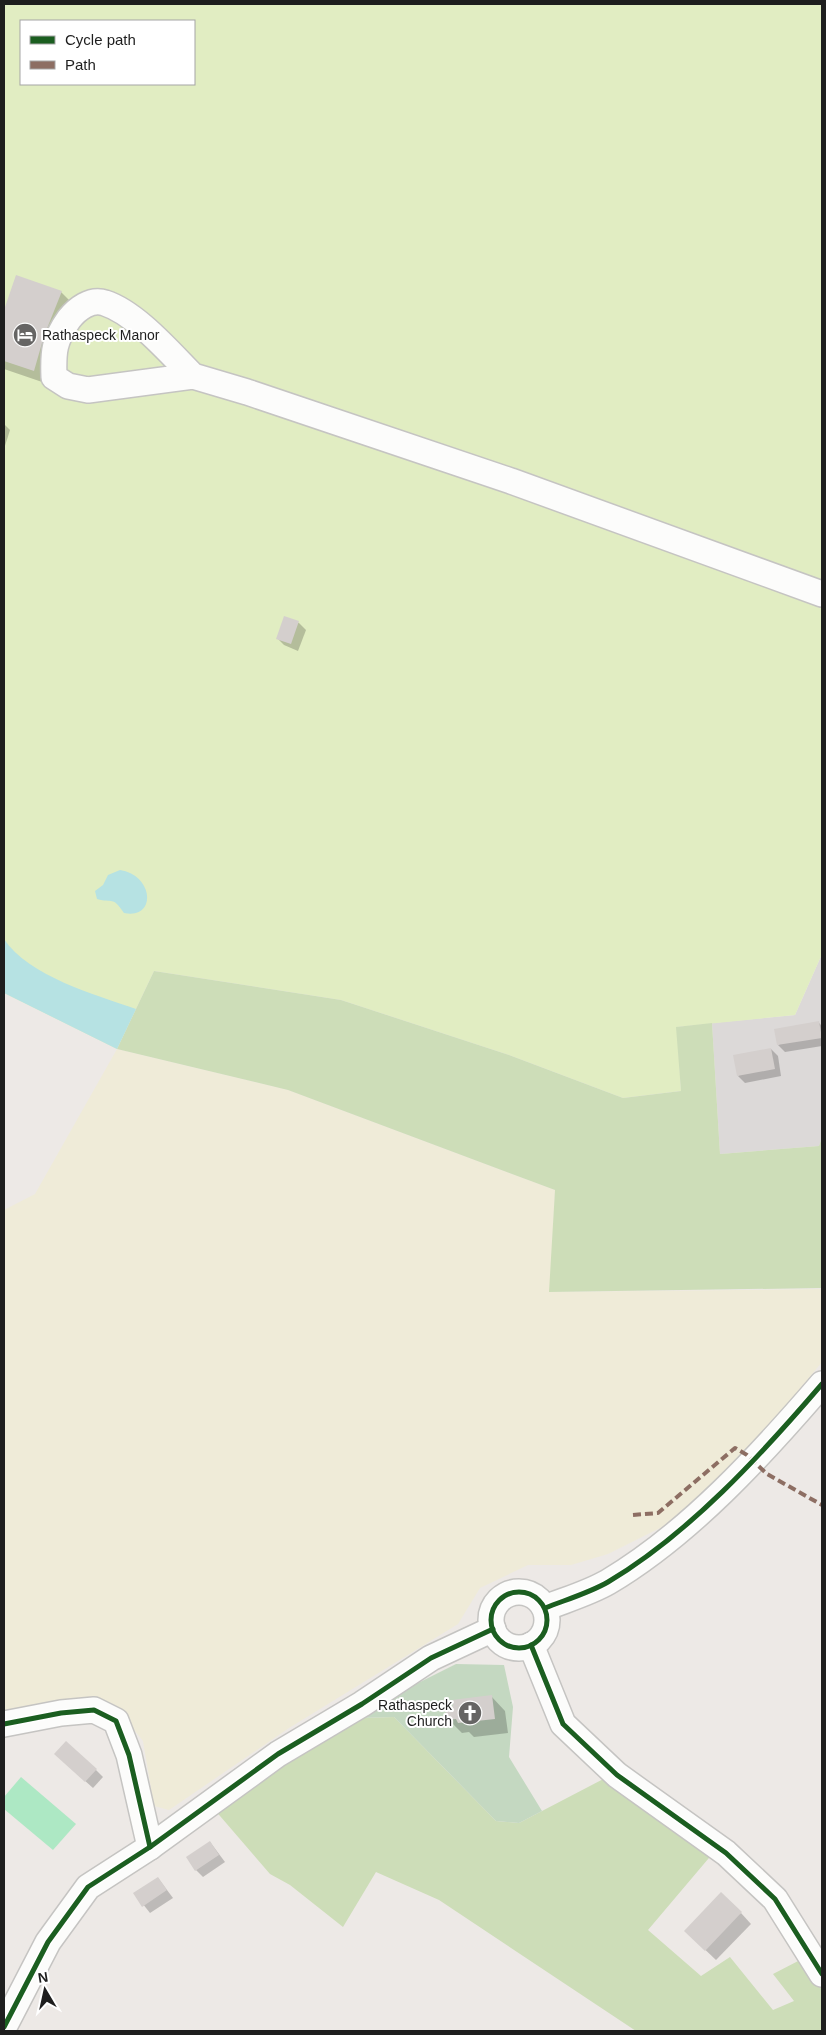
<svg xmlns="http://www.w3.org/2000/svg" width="826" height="2035" font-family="Arial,sans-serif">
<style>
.residential{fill:#dcd9d8}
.farmland{fill:#efebd8}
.grass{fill:#e1edc2;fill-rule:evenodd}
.forest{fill:#cdddb8}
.cemetery{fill:#c4d8c1}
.pitch{fill:#ade8c4}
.water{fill:#b6e2e3}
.shadow{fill:#0003}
.building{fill:#d4cfcd}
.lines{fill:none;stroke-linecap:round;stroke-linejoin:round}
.minor-casing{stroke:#c5c4c2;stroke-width:28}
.minor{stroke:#fcfcfb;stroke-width:25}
.quiet{stroke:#8d6e63;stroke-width:4;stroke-dasharray:8 4;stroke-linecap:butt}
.cycleway-casing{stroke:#fff;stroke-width:8}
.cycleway{stroke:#1b5e20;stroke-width:5}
.labels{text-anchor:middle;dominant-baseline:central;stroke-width:4;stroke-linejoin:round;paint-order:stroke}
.poi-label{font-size:14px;fill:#1e1e1e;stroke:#fff;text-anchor:start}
</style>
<rect width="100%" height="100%" fill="#ede9e6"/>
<polygon class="residential" points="822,954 822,1137 819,1146 720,1154 712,1023 795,1015"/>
<polygon class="farmland" points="117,1049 288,1090 555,1190 550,1292 822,1289 822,1362 766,1430 676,1520 608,1554 571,1565 528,1565 480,1588 458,1624 289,1728 169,1810 154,1806 143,1741 113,1704 94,1698 4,1711 4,1210 35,1194"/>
<path class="grass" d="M4,4H822V954L795,1015L677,1027L681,1091L623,1098L509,1055L341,1000L154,971L117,1049L4,993ZM21,21H194V84H21Z"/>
<g class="forest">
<polygon points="154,971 341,1000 509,1055 623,1098 681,1091 676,1027 712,1023 720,1154 819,1146 822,1137 822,1288 549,1292 555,1190 288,1090 117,1049"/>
<polygon points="394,1717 496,1821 519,1823 611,1775 714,1852 648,1930 701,1976 730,1957 773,2010 794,2001 773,1974 802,1959 822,1990 822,2031 636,2031 439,1900 376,1872 343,1927 290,1885 270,1874 214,1809 358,1718"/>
</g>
<polygon class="cemetery" points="456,1664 504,1665 513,1707 509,1757 542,1811 519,1823 496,1821 394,1717 358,1718 402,1691"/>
<polygon class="pitch" points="21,1777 76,1824 53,1850 4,1809 4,1797"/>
<g class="water">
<path d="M120,870C154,875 157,920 124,913C112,895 113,904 97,899L95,891L103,885L108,875Z"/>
<path d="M4,939C28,976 96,995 136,1009L117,1049L4,993Z"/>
</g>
<g class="shadow">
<polygon points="17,277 61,292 75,306 48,384 4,369 4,314"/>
<polygon points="4,424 10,430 4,449"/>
<polygon points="285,618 299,623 306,630 298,651 284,645 277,638"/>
<polygon points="819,1023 822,1026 822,1046 785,1052 778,1045"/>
<polygon points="771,1049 778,1056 781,1076 745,1083 738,1076"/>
<polygon points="491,1696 505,1711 508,1733 474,1737 469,1732 462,1733 448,1719"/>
<polygon points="63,1761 96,1770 103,1777 93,1788"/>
<polygon points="210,1842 225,1862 203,1877 196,1870"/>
<polygon points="158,1878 173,1898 150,1913 135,1894"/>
<polygon points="741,1913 751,1924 716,1960 696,1941"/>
</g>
<g class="building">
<polygon points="16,275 62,291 44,336 34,371 4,361 4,310"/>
<polygon points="284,616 299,621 291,644 276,639"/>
<polygon points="819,1021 822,1038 777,1045 774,1029"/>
<polygon points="771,1048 775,1069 737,1076 733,1055"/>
<polygon points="492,1695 495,1719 458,1723 456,1719 447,1720 445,1707 453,1706 452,1700"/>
<polygon points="66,1741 97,1769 85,1782 54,1754"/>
<polygon points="210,1841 219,1855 195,1871 186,1857"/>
<polygon points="158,1877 167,1890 142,1907 133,1893"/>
<polygon points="721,1892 742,1912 705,1951 684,1931"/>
</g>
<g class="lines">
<g class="minor-casing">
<g id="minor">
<path d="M193,376C170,353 136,313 105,303C91,298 77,309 69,319C54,340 53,352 54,377L68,386L88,390L193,376L247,392L511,481L822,594"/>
<circle cx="519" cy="1620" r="28"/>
<path d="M545,1608C565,1600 589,1593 608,1582C689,1534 761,1455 822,1384"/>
<polyline points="531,1645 563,1724 617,1775 726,1853 775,1899 822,1974"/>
<polyline points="4,1724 61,1713 94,1710 116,1721 129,1755 150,1847"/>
<polyline points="4,2027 48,1942 88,1887 150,1847 278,1754 362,1704 431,1658 493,1629"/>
</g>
</g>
<use href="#minor" class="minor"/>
<polyline class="quiet" points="633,1515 658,1513 735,1448 747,1455 767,1474 822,1505"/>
<g class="cycleway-casing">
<g id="cycleway">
<circle cx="519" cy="1620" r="28"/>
<path d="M545,1608C565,1600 589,1593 608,1582C689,1534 761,1455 822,1384"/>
<polyline points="531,1645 563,1724 617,1775 726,1853 775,1899 822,1974"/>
<polyline points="4,1724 61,1713 94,1710 116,1721 129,1755 150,1847"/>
<polyline points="4,2027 48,1942 88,1887 150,1847 278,1754 362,1704 431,1658 493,1629"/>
</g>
</g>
<use href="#cycleway" class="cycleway"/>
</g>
<defs>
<g id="hotel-disc" transform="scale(1.25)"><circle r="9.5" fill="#666564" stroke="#fff"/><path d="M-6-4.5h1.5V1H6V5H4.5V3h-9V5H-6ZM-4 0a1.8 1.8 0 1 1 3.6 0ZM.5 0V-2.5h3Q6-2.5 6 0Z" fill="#fff"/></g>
<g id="church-disc" transform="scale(1.25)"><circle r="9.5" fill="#666564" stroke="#fff"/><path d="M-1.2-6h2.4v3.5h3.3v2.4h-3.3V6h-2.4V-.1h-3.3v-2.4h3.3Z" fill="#fff"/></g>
</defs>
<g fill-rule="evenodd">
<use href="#hotel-disc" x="25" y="335"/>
<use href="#church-disc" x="470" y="1713"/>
</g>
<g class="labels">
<g class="poi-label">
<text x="42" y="335">Rathaspeck Manor</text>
<text x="452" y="1705" text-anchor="end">Rathaspeck<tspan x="452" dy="16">Church</tspan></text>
</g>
</g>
<rect width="826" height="2035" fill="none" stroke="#1e1e1e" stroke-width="10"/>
<rect x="20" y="20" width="175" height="65" fill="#ffffff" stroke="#a5a5a5"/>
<rect x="30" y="36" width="25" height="8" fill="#1b5e20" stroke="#a5a5a5"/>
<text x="65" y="45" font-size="15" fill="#1e1e1e">Cycle path</text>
<rect x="30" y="61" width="25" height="8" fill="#8d6e63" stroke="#a5a5a5"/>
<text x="65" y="70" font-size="15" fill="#1e1e1e">Path</text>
<g transform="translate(45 1990) rotate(351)" stroke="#ffffff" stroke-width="4" paint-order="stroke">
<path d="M0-4L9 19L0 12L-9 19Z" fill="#1e1e1e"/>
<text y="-8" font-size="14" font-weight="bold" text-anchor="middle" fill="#1e1e1e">N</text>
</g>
</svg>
